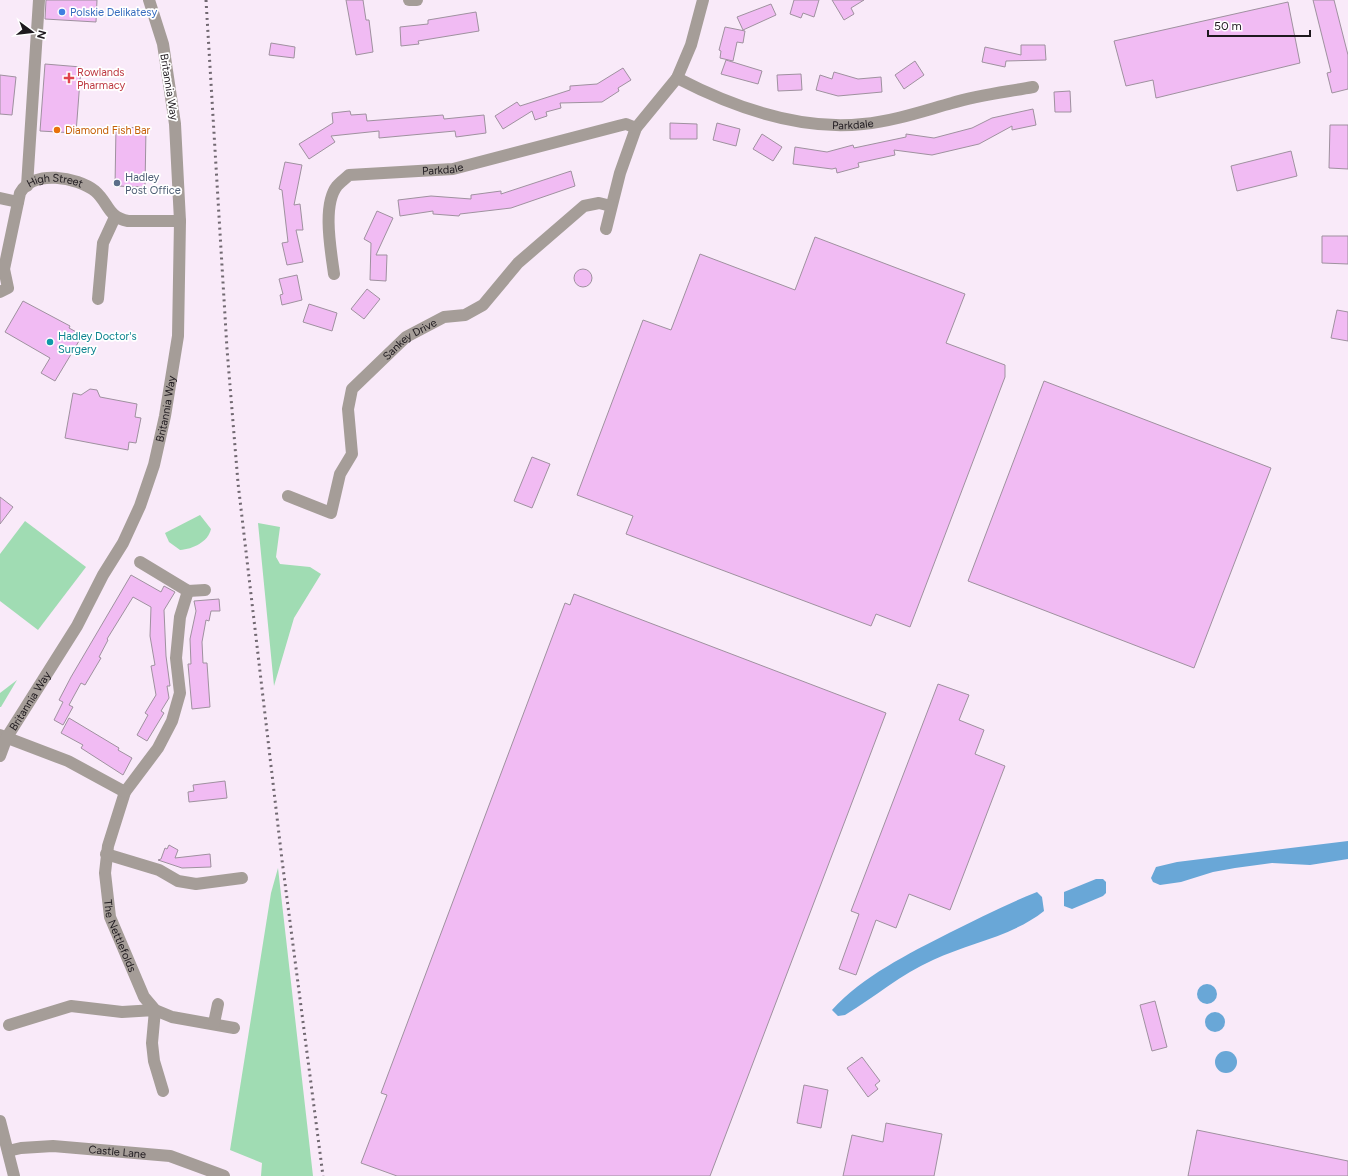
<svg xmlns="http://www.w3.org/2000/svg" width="1348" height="1176" font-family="Figtree,sans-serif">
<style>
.green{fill:#a0dcb3}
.water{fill:#69a7d7}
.building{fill:#f1bbf3;stroke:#9f919f}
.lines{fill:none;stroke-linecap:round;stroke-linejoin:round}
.minor{stroke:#a59d98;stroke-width:12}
.rail{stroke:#716871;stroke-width:3;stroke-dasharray:2 4;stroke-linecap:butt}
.shop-dot{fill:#3f7fe0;stroke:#fff;stroke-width:1.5}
.health-dot{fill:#e0444e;stroke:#fff;stroke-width:1.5}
.food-dot{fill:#e8710a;stroke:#fff;stroke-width:1.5}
.service-dot{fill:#5c6f8a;stroke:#fff;stroke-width:1.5}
.culture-dot{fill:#0f9aa8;stroke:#fff;stroke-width:1.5}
.labels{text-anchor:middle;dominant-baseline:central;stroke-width:3.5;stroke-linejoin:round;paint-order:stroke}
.shop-label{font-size:11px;fill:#366cbe;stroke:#fff;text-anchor:start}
.health-label{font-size:11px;fill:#be3a42;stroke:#fff;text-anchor:start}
.street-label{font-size:11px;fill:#1e191e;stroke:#fff}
.food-label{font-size:11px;fill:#c56008;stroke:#fff;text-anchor:start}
.service-label{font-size:11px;fill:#4e5e75;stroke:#fff;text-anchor:start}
.culture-label{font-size:11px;fill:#0d838f;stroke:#fff;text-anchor:start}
</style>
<rect width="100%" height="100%" fill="#f9eaf9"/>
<g class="green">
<path d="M200,515L211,529C208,542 193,549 180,550L169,542L165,533Z"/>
<polygon points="25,521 86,567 38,630 0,601 0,554"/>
<polygon points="258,523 280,527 276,557 280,564 310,567 321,574 294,618 274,686"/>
<polygon points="17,680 1,707 0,707 0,693"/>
<polygon points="278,868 313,1176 261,1176 262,1163 230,1150 271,893"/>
</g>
<g class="water">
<polygon points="1348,841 1348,859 1310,865 1272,863 1235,868 1213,872 1181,882 1160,885 1153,882 1151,878 1156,867 1177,862"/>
<polygon points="1096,879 1103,879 1106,882 1106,893 1103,896 1072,909 1064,906 1064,892"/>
<path d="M1037,892L1042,897L1044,911C1013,936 969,943 933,960C901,974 875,997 845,1015L838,1016L832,1010C863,976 908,954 949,933C977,919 1007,904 1037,892Z"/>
<circle cx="1207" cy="994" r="10"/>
<circle cx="1215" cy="1022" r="10"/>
<circle cx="1226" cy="1062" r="11"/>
</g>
<g class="building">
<polygon points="46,0 97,0 96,22 45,19"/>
<polygon points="346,0 363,0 366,20 369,20 373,52 356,55"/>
<polygon points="794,0 819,0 814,17 803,13 801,18 790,14"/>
<polygon points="832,0 864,0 851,8 854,14 844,20"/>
<polygon points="1313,0 1334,0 1348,55 1348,89 1332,93 1327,73 1331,72"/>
<polygon points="1288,2 1300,63 1156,98 1153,80 1126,86 1114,41"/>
<polygon points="771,4 776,15 743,30 737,17"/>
<polygon points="476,12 479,31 418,41 419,44 401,46 400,27 428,24 428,20"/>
<polygon points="725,27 745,31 743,43 737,42 733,61 720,58 721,51 719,50"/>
<polygon points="271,43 295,47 294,58 269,55"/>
<polygon points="1021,45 1045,45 1046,60 1006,61 1005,67 982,62 985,47 1021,55"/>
<polygon points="726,60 762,71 758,84 721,74"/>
<polygon points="915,61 924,75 904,89 895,75"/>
<polygon points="45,64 81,67 76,133 40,131"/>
<polygon points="623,68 631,80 618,88 619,91 602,102 560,103 561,108 546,112 547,116 535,120 532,111 503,129 495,116 517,102 520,106 570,90 570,86 597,84"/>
<polygon points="834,72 858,79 881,77 882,92 838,96 816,90 820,75 832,79"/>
<polygon points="801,74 802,90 778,91 777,75"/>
<polygon points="0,75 16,77 12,115 0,114"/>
<polygon points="1070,91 1071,112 1055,112 1054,92"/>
<polygon points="1033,109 1036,125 1012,130 1012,126 979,144 932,155 894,150 895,155 858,163 859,167 837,173 836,168 832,169 793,164 795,147 827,152 853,145 854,148 906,137 906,134 934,138 972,128 992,118"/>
<polygon points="350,111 351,115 366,114 367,121 443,115 444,119 484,115 486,133 456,137 455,131 379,138 379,131 331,136 335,142 309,159 299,144 333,123 332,113"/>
<polygon points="670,123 697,124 697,139 670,139"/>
<polygon points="717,123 740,129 736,146 713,140"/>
<polygon points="1330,125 1348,125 1348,169 1329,168"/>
<polygon points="116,127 146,128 145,187 115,186"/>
<polygon points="762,134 782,147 773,161 753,149"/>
<polygon points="1291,151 1297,176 1237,191 1231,166"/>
<polygon points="285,162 302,165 294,205 300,204 303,230 296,230 303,262 287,265 282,243 288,242 282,190 279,189"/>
<polygon points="571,171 575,186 511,208 460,214 459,216 433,214 433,211 400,216 398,200 431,196 471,199 471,195 501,191 501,194"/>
<polygon points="377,211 393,218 376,255 387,255 386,281 370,280 371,243 364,239"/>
<polygon points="1322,236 1348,236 1348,264 1322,263"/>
<polygon points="815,237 965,294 946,343 1005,365 1005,377 910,627 876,614 871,626 626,534 633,516 577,495 643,320 671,330 700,254 795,290"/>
<circle cx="583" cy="278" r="9"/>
<polygon points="297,275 302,300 282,305 280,295 283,294 279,279"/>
<polygon points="367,289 380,299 364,319 351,309"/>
<polygon points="23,301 70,326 69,328 80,334 77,340 79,341 55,381 41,373 50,358 5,332"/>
<polygon points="309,304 337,313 332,331 303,322"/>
<polygon points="1337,310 1348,312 1348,341 1331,338"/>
<polygon points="1044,381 1271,468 1194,668 968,581"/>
<polygon points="90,389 97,390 100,397 137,404 135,417 141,418 136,443 129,442 128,450 65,438 73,393 81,395"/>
<polygon points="532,457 550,464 532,508 514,501"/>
<polygon points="0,497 13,507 0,524"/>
<polygon points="131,575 161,592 164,586 175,592 164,610 166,656 170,686 167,686 169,698 161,711 164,713 147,741 137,735 148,715 145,713 156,695 151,666 155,665 150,636 151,607 133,597 107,639 108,640 99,657 101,658 85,685 81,683 69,705 73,707 63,725 54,720 63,702 59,700 71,677"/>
<polygon points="574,594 886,713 710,1176 397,1176 361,1163 387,1095 381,1093 565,603 570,605"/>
<polygon points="219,599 220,611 211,611 209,621 206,620 202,642 203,663 207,663 210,707 192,709 188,664 191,664 190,639 196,611 194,601"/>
<polygon points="938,684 969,695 959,720 984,730 975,754 1005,766 950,910 909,894 896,928 876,920 856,975 839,969 859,914 851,911"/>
<polygon points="69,718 119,748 118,750 132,758 123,775 81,748 83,745 61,733"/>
<polygon points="225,781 227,798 189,802 188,792 194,791 193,785"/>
<polygon points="169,845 178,850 175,858 210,854 211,867 182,868 158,860 161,859 165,848 167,849"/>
<polygon points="1155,1001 1167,1047 1152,1051 1140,1005"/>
<polygon points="862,1057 880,1081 875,1085 878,1089 868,1097 847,1068"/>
<polygon points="804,1085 828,1090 821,1128 797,1123"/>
<polygon points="886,1123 942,1134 934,1176 843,1176 852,1135 883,1142"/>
<polygon points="1197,1130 1348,1161 1348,1176 1188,1176"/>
</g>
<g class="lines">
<g class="minor">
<polyline points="409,0 417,0"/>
<path id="s1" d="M677,78C733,107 799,131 863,124C894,121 923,111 952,103C978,95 1006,92 1033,87"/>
<polyline points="27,186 39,0"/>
<polyline points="0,198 18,202"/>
<polyline points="606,229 620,173 636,128 677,78 691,45 703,0"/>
<path id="s2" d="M334,274C331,251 322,205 337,186C340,182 345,179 349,175L453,169L618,126L626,124L636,128"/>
<path id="s3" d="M0,292L8,288L4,269L20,193C33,169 77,177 95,191C109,203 107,217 128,221H180"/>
<polyline points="98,299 103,243 115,217"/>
<path id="s4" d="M288,496L331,513L340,474L352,454L348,409L352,389L406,337L444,317L465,315L483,305L518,263L584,206L599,203L611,206"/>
<polyline points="140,562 188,591 205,590"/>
<path id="s5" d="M188,591L180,617L176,658L180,693L172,721L158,748L125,792L108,846L105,873L110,917L144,997L155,1010L172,1017L234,1028"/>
<polyline points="0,735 68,761 125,792"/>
<path id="s6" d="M0,756L7,737L77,626L103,575L123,543L140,506L154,465L165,416L178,336L180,221L175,124L163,44L149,0"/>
<polyline points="106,854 159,870 178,881 196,884 242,878"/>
<polyline points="214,1023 218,1004"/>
<polyline points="9,1025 71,1006 122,1012 155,1010 152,1043 154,1061 163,1091"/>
<polyline points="0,1121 14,1176"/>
<path id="s7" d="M8,1151L21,1148L53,1146L170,1156L224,1176"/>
</g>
<polyline class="rail" points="206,0 227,349 238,483 282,860 323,1176"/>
</g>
<circle class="shop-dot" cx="62" cy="12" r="4"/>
<path class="health-dot" d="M67 72h4v4h4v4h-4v4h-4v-4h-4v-4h4z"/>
<circle class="food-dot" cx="57" cy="130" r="4"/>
<circle class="service-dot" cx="117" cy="183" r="4"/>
<circle class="culture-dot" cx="50" cy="342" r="4"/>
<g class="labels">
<g class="shop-label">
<text x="70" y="12">Polskie Delikatesy</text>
</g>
<g class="health-label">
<text x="77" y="72">Rowlands<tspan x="77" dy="13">Pharmacy</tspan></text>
</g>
<g class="street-label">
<text transform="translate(169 87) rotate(81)">Britannia Way</text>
<text stroke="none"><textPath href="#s1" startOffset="184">Parkdale</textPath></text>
<text stroke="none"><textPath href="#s2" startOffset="200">Parkdale</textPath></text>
<text stroke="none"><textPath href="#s3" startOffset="146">High Street</textPath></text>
<text stroke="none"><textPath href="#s4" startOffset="252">Sankey Drive</textPath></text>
<text stroke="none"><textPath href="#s6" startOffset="388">Britannia Way</textPath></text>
<text stroke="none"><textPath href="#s6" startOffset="63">Britannia Way</textPath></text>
<text stroke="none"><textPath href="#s5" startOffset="367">The Nettlefolds</textPath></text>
<text stroke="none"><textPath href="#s7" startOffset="110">Castle Lane</textPath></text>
</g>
<g class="food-label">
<text x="65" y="130">Diamond Fish Bar</text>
</g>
<g class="service-label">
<text x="125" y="177">Hadley<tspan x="125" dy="13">Post Office</tspan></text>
</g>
<g class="culture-label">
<text x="58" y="336">Hadley Doctor's<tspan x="58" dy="13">Surgery</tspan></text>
</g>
</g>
<g transform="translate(32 32) rotate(105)" stroke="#ffffff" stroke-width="3" paint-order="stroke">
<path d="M0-3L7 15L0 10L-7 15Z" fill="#1e191e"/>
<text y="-6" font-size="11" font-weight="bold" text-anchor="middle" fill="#1e191e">N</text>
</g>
<path d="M1208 30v6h102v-6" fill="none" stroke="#1e191e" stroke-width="2"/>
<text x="1214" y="30" font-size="12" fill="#1e191e" stroke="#ffffff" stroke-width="3" paint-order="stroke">50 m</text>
</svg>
